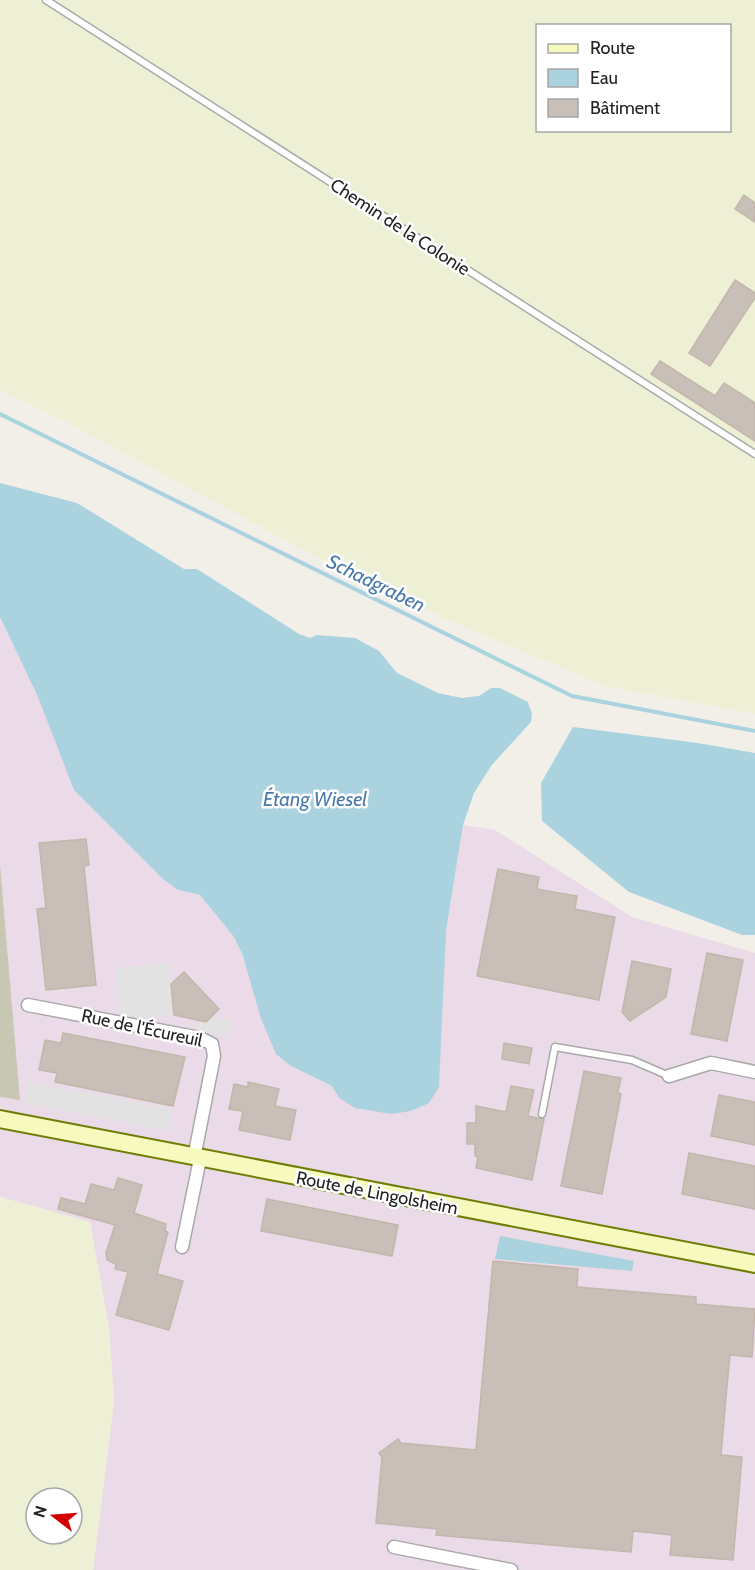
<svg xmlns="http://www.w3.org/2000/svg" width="755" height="1570" font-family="Cabin,sans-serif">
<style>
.industrial{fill:#ebdbe8}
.construction{fill:#c7c7b4}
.farmland{fill:#eef0d5;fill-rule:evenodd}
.parking{fill:#e2e2e2}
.water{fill:#aad3df}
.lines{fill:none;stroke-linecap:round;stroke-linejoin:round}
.stream{stroke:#aad3df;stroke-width:4}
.building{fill:#c7bfb8;stroke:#c4b6ab;stroke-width:1.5}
.service-casing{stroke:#a9a9a9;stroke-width:9}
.minor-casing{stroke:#a9a9a9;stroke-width:15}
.secondary-casing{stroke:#707d05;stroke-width:20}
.service{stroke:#fff;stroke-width:6}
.minor{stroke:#fff;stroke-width:12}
.secondary{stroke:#f7fabf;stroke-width:16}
.labels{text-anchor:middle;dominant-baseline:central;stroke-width:5;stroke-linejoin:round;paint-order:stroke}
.street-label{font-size:18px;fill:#222;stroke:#fff}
.water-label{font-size:20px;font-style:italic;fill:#4a7aab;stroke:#fff}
</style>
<rect width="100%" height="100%" fill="#f2efe9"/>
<polygon class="industrial" points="0,617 38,697 178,890 200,895 234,937 291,1066 332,1086 339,1098 446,931 463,825 495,830 632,917 755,953 755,1570 93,1570 114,1401 109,1329 90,1222 0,1197"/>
<polygon class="construction" points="0,865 20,1100 0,1097"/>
<g class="farmland">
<path d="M0,0H755V714L605,686L439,616L320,559L63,420L0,390ZM538,26H730V130H538Z"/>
<path d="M0,1197L90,1222L109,1329L114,1401L93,1570H0ZM36,1498H72V1534H36Z"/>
</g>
<g class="parking">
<polygon points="169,963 174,1015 142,1018 120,1015 115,968"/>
<polygon points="210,1016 231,1020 228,1037 196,1031 198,1021 208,1023"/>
<polygon points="28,1082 172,1109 168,1131 24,1103"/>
</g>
<g class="water">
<polygon points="0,483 77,503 184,569 197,569 299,634 310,638 317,635 355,638 379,651 397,673 438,693 462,698 479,696 491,688 500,688 528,702 532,714 531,722 491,766 474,793 463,825 446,931 439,1087 429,1103 411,1111 391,1114 355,1108 339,1098 332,1086 291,1066 276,1054 261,1019 243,956 234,937 200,895 178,890 162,878 74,790 38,697 0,617"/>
<polygon points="573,727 698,743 755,753 755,935 742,935 629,892 542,821 541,783"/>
<polygon points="500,1236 634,1261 632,1271 495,1259"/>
</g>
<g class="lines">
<polyline class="stream" points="0,414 572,696 755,731"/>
</g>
<g class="building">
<polygon points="744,195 755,203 755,222 735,209"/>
<polygon points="735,280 755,293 755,298 710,366 689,353"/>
<polygon points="660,361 715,396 724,383 755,403 755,441 651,374"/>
<polygon points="86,839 89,865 84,866 96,985 46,990 37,909 46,908 39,843"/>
<polygon points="498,869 539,877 537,889 577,896 575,909 615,917 599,1000 477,976"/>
<polygon points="707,953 743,960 727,1041 691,1034"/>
<polygon points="632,961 671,969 666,997 630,1021 622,1012"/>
<polygon points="184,972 219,1009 206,1022 174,1015 171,984"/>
<polygon points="63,1033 185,1057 173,1106 55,1082 57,1073 39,1070 45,1040 61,1043"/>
<polygon points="504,1043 532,1048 529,1064 502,1059"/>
<polygon points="584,1071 621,1078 618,1093 621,1094 602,1194 561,1186"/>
<polygon points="248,1082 279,1089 275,1106 296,1110 290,1140 239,1130 243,1111 229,1109 234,1084 248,1087"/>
<polygon points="511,1086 534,1090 528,1116 544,1119 532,1180 476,1168 478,1157 475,1156 475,1144 467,1144 467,1123 476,1123 476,1106 506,1112"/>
<polygon points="719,1095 755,1102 755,1145 711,1136"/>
<polygon points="689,1153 755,1166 755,1209 682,1194"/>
<polygon points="118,1178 142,1185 134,1213 166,1224 165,1231 168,1232 157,1274 183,1281 169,1330 116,1315 128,1272 115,1269 116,1264 107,1260 106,1253 115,1225 58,1209 61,1198 85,1204 91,1184 114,1190"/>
<polygon points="267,1199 398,1225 392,1256 261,1231"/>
<polygon points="493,1261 578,1269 577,1287 696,1297 696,1304 755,1309 752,1357 730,1355 726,1397 721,1455 742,1457 733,1560 670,1555 672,1535 633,1531 631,1552 436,1535 437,1529 376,1523 382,1457 379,1453 398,1439 401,1443 476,1450"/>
</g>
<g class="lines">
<g class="service-casing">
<g id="service">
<polyline points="46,0 755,454"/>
<polyline points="542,1114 555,1047 632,1060 669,1076"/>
</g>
</g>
<g class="minor-casing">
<g id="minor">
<polyline points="28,1005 200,1038 212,1044 214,1056 194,1158"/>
<polyline points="669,1076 711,1063 755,1072"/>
<polyline points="182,1247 200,1159"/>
<polyline points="394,1547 511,1570"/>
</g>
</g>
<g class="secondary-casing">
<polyline id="secondary" points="0,1119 755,1264"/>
</g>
<use href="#service" class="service"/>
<use href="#minor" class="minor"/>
<use href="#secondary" class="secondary"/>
</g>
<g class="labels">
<g class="street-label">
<text transform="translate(400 227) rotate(33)">Chemin de la Colonie</text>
<text transform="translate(142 1028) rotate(12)">Rue de l'Écureuil</text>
<text transform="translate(377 1193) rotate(11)">Route de Lingolsheim</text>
</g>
<g class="water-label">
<text transform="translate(376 583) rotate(26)">Schadgraben</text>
<text x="315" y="799">Étang Wiesel</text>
</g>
</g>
<rect x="536" y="24" width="195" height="108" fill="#ffffff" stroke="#a7a7a7" stroke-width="1.5"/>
<rect x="548" y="44" width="30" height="9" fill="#f7fabf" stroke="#a7a7a7" stroke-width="1.5"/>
<text x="590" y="54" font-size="18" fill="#222222">Route</text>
<rect x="548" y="69" width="30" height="18" fill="#aad3df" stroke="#a7a7a7" stroke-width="1.5"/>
<text x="590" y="84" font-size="18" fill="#222222">Eau</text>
<rect x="548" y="99" width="30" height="18" fill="#c7bfb8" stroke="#a7a7a7" stroke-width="1.5"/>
<text x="590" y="114" font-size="18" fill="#222222">Bâtiment</text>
<g transform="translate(54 1516) rotate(287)"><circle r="28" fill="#ffffff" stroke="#a7a7a7" stroke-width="1.5"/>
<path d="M0-4.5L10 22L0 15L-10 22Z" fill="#d40000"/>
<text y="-9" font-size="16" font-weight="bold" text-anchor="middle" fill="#222222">N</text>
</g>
</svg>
